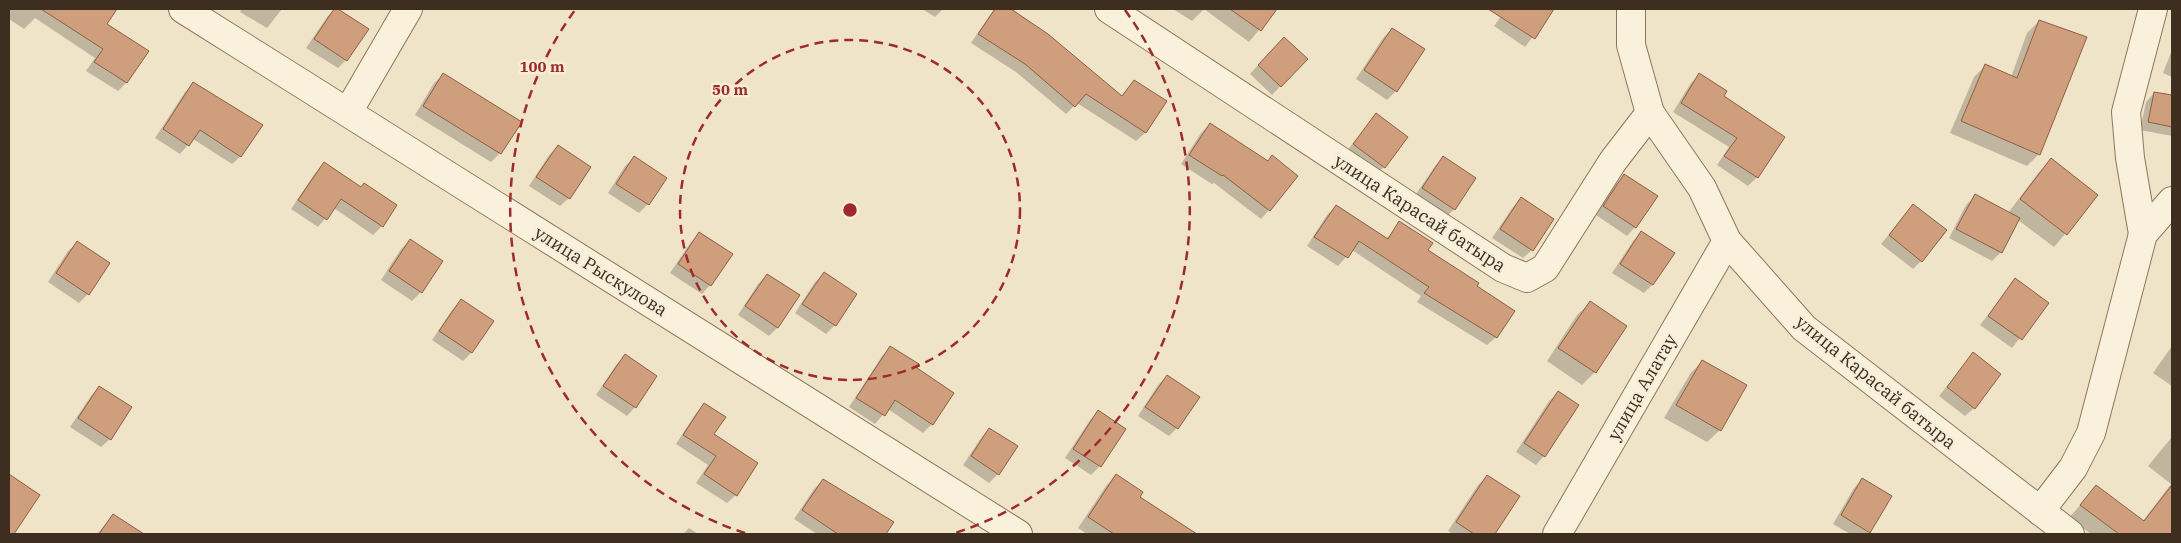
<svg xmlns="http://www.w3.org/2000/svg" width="2181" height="543" font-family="'IBM Plex Serif',serif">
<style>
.shadow{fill:#0003}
.building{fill:#cf9f7d;stroke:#8d5f41}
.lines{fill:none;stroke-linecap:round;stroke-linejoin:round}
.minor-casing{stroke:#8d765c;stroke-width:30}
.minor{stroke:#faf1dc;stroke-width:28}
.ring{fill:none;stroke:#9e2a2b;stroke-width:2.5;stroke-dasharray:9 6}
.labels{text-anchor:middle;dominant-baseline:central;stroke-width:5;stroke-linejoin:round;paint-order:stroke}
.street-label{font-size:18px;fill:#3d2e20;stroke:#f7eed8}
.centre{fill:#9e2a2b;stroke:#f7eed8;stroke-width:2.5}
.ring-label{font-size:15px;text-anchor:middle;font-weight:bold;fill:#9e2a2b;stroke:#f7eed8;stroke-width:5;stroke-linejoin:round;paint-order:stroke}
</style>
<rect width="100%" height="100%" fill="#f0e4c8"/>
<g class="shadow">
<polygon points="9,9 109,9 114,12 105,25 147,52 126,83 118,91 86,71 95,58 35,18 24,29 9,19"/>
<polygon points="242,9 282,9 267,28 240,12"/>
<polygon points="335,9 367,29 346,60 338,68 306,48 327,17"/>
<polygon points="922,9 943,9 935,17"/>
<polygon points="994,9 1009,9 1048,35 1121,97 1134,81 1165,102 1145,133 1136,141 1077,103 1066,114 1016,72 971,43"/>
<polygon points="1173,9 1276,9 1249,42 1204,9 1192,21"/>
<polygon points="1506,9 1554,9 1525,47 1494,26"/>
<polygon points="2039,21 2039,154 2027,166 1950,133 1974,77 1985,66 2011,77 2027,33"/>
<polygon points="1392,29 1396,91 1387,100 1356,79 1383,38"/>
<polygon points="1275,47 1306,59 1272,95 1250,74"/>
<polygon points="2172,50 2172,77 2163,73"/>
<polygon points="443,75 500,153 491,162 415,115 434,83"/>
<polygon points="1699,75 1722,97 1757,177 1748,186 1717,165 1729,147 1673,112 1691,83"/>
<polygon points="194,84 241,156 232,164 193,139 180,154 155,138 185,92"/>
<polygon points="2154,93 2172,96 2172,136 2140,130 2146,102"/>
<polygon points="1376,115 1384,167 1375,175 1345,153"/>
<polygon points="1210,124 1269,210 1261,219 1214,183 1212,184 1181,164 1201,133"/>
<polygon points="558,146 569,198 560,206 529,186 549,155"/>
<polygon points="634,158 665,178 648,204 639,213 608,193 625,166"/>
<polygon points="1443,158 1454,209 1446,218 1414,197 1435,166"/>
<polygon points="2051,160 2097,195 2054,247 2018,220 2001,252 1992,261 1949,238 1966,205 1975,196 2008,213 2039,172"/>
<polygon points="324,164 382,226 373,235 334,208 318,227 291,209 315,173"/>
<polygon points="1625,176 1635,227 1627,236 1596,215 1616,184"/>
<polygon points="1521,198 1532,250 1523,258 1492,238 1513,207"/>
<polygon points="1336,206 1386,239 1400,223 1426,250 1475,286 1496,337 1487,345 1417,302 1421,296 1352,250 1338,266 1307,246 1327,215"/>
<polygon points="1913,206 1921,261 1913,269 1881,244"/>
<polygon points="1641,233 1652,285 1644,293 1612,273 1633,241"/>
<polygon points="700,234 710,285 702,294 670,273 691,242"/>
<polygon points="410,240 421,292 412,301 381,280 401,249"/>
<polygon points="77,243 108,263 88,294 79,303 48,282 68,251"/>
<polygon points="824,274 855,294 835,325 826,334 795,313 815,282"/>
<polygon points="767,275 778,327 769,336 738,315 758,284"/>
<polygon points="2015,280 2047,303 2012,348 1980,325"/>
<polygon points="461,301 492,321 471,353 463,361 432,340 452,310"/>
<polygon points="1590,303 1595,372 1582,385 1547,361 1577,315"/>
<polygon points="2172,346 2172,386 2153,373"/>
<polygon points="891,347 915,368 932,424 923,433 888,409 875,424 849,407 882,356"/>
<polygon points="1973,354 1974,408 1965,416 1939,396"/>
<polygon points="625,356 635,407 627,416 596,395 616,365"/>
<polygon points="1702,361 1720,430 1707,442 1664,418 1690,374"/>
<polygon points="1167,376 1177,428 1169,436 1138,416 1158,385"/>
<polygon points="99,387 110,439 101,447 70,427 91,396"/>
<polygon points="1558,393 1544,456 1536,465 1516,452 1549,401"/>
<polygon points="705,404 712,434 736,495 727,503 696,483 708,465 676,444 696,413"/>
<polygon points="1098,412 1125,429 1100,466 1091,475 1065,458 1090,420"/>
<polygon points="989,429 998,474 989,483 963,465 981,438"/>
<polygon points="2172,437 2172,527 2167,534 2091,534 2069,518 2096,486 2142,522 2171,484 2148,466"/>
<polygon points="1116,475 1139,497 1195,534 1087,534 1078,528 1106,486"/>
<polygon points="9,476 38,495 18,526 9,534"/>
<polygon points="1487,476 1518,497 1494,534 1453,534 1448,531 1478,485"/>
<polygon points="823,480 892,523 885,534 817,534 794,519 814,489"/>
<polygon points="1862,480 1869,532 1867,534 1850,534 1833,524 1854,488"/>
<polygon points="113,515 142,534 97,534"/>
<polygon points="689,528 698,534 683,534"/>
</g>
<g class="building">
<polygon points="41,9 117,9 107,24 149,51 127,83 94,62 103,49"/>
<polygon points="334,9 338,9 369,29 347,61 314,39"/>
<polygon points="995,9 1011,9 1048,34 1122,96 1134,80 1167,101 1146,133 1086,94 1075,107 1025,64 978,34"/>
<polygon points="1230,9 1277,9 1261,31"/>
<polygon points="1488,9 1554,9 1535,39"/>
<polygon points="2039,20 2087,37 2040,155 1961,121 1985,64 2017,78"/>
<polygon points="1392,28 1425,49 1397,92 1364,70"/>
<polygon points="1284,37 1308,59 1281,87 1258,65"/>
<polygon points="443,73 522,122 501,154 423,106"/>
<polygon points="1699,73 1727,91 1724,96 1785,137 1758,178 1724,156 1737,138 1681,103"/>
<polygon points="193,82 263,125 241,157 200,130 189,146 163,129"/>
<polygon points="2154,92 2172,95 2172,127 2148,122"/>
<polygon points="1376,113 1408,137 1385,168 1353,144"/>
<polygon points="1210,123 1268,161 1272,155 1298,176 1270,211 1223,175 1222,176 1189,155"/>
<polygon points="558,145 591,167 570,199 536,177"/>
<polygon points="634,156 667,178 649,205 616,184"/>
<polygon points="1443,156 1476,178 1455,210 1422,188"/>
<polygon points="2051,158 2098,195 2067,235 2020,199"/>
<polygon points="324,162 361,187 364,183 397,205 383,227 341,199 327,220 298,200"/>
<polygon points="1624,174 1658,196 1636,228 1603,206"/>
<polygon points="1975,194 2020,218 2002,253 1956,229"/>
<polygon points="1521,197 1554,219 1533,251 1500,229"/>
<polygon points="1913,204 1947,230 1922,262 1889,235"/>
<polygon points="1336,205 1388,239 1399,221 1433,243 1428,250 1479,283 1477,286 1515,311 1497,338 1424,293 1429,287 1359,241 1348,258 1314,237"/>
<polygon points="1641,231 1675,253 1653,285 1620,264"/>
<polygon points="699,232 733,254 711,286 678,264"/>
<polygon points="410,239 443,261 422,293 389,271"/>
<polygon points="77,241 110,263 89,295 56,273"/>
<polygon points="824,272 857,294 836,326 802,304"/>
<polygon points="767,274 800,295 778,328 745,306"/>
<polygon points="2015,278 2049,303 2022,340 1988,316"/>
<polygon points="461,299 494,321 472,353 439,331"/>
<polygon points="1590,301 1627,326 1596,373 1558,348"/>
<polygon points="890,346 919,364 917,368 954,393 933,425 895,400 885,416 856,398"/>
<polygon points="1973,352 2001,374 1975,409 1947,387"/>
<polygon points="625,354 657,376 636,408 603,386"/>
<polygon points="1702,360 1747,385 1721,431 1676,405"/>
<polygon points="1167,375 1200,397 1178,429 1145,407"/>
<polygon points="99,386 132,407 111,440 78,418"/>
<polygon points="1558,391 1579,405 1545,457 1524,443"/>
<polygon points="704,403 726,417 714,434 758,463 737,496 704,474 716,456 683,435"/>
<polygon points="1098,410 1126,429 1101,467 1073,449"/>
<polygon points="989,428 1018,446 999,475 971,456"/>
<polygon points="9,474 40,495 14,534 9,534"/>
<polygon points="1116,474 1143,492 1140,497 1197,534 1114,534 1088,517"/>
<polygon points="1487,475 1520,496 1495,534 1474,534 1456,522"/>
<polygon points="1862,478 1892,496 1870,533 1841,515"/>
<polygon points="823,479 894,522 886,534 838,534 802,510"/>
<polygon points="2096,485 2144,521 2172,485 2172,534 2119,534 2080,505"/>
<polygon points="113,514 144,534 99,534"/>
</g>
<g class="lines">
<g class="minor-casing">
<g id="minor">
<polyline points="183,9 1018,534"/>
<polyline points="1109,9 1503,268 1527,278 1545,268 1613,161 1650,113"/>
<polyline points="1631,9 1631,45 1650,113 1702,188 1727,241 1804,328 2070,534"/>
<polyline points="348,112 408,9"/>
<polyline points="2143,234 2130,158 2126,112 2153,9"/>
<polyline points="2040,511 2073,468 2091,433 2143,234 2172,201"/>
<polyline points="1557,534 1727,241"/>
</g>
</g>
<use href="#minor" class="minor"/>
</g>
<g class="ring">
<circle cx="850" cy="210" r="170"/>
<path d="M745 533A340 340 0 0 1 575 10M1125 10A340 340 0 0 1 955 533"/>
</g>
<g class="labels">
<g class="street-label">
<text transform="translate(1420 213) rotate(33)">улица Карасай батыра</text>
<text transform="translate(601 271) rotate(32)">улица Рыскулова</text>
<text transform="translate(1876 382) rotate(39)">улица Карасай батыра</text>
<text transform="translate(1642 387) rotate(-60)">улица Алатау</text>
</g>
</g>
<circle cx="850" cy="210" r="8" class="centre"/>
<g class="ring-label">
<text x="542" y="72">100 m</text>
<text x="730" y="95">50 m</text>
</g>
<rect width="2181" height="543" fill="none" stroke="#3d2e20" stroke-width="20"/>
</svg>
